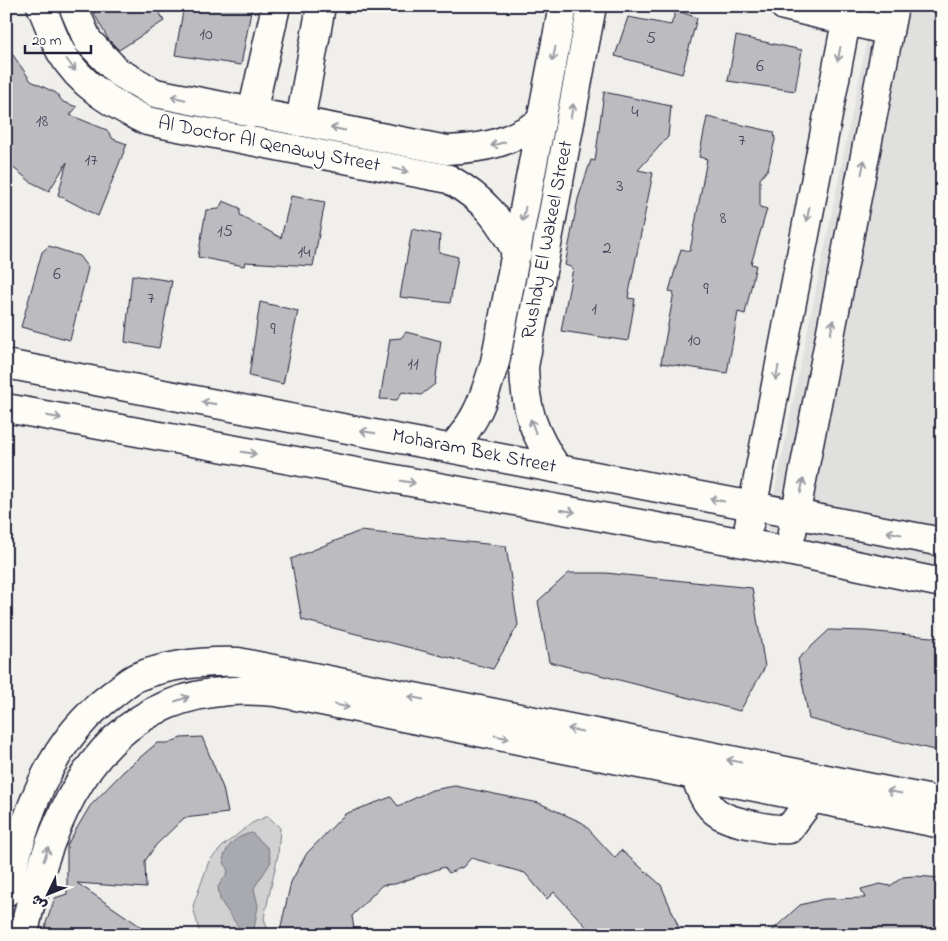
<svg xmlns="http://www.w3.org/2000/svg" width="948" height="941" font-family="'Indie Flower','Playpen Sans Arabic',sans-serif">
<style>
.built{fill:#e0e0df}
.green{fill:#d2d1d1;stroke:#7a7a86}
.water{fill:#a9a9b0;stroke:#737381}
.building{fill:#bcbcc0;stroke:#22223b}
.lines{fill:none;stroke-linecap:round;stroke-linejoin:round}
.minor-casing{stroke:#22223b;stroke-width:31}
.minor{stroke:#fdfcf7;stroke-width:28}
.oneway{stroke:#9a9aa2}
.labels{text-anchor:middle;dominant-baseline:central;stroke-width:4.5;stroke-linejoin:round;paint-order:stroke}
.number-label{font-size:18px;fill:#48485c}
.street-label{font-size:20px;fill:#22223b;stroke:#fdfcf7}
</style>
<rect width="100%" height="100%" fill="#f0efec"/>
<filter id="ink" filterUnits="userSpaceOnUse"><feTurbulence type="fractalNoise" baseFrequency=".02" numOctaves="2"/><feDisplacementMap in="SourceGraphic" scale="10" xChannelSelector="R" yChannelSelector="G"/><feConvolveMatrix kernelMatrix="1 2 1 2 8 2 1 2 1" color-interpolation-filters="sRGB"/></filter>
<g filter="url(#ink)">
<polygon class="built" points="874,6 942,6 942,568 766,534"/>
<polygon class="green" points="268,816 280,828 278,855 264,918 269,935 200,935 193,906 209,861 224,845 252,823"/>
<path class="water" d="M252,833L268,848L271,862L254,888L258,906L253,935H237L239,928L220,900L218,887L228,872L223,859C228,844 236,836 252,833Z"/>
<g class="building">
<polygon points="90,6 156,6 164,21 119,50 108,39"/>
<polygon points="184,6 252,6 241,65 175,55"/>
<polygon points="676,10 697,18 682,74 615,56 628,17 671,25"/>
<polygon points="736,36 802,50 795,91 728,81"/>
<polygon points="6,45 31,81 56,93 63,102 77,107 70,115 107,130 113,139 127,144 98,216 58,195 67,162 49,191 31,182 6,162"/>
<polygon points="604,92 671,106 668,137 638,170 653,173 628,298 635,299 628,341 561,331 573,268 565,265 578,199 591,160 595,161"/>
<polygon points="707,117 774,132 775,140 768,169 760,179 760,207 767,209 751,264 756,265 745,314 738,312 727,373 661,363 674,292 669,291 681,249 690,251 707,159 699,157"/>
<polygon points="291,196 325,202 313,266 245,262 244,266 198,257 206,210 219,209 223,201 240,208 240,215 281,238"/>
<polygon points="412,229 440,235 439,252 458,257 450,303 400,297"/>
<polygon points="49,246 79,256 88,268 70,340 21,327 42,252"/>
<polygon points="132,275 172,281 159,348 125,342"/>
<polygon points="260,302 298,311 283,384 249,376"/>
<polygon points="406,332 441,341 435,384 421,395 402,392 397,400 380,399 390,339 401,338"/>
<polygon points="360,531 506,546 518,625 493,669 302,620 291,559"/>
<polygon points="569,573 606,573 752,588 765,667 740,711 549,662 538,601"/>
<polygon points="829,630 866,631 942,638 942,752 809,719 798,659"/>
<polygon points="202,737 223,788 228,813 184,818 156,845 145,861 146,888 77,883 153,935 45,935 46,923 55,898 67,894 67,845 90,806 124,771 157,743 168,743 181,738"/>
<polygon points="455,786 539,803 583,823 615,858 621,850 661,885 682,935 594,935 554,892 547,899 525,873 471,858 463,867 449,873 444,867 395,884 382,885 352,916 355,935 279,935 291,882 307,853 345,814 391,797 398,806 432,790"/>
<polygon points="915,876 942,878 942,935 767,935 800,905 824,899 865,898 861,889 880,884 890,886 903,877"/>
</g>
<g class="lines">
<g class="minor-casing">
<g id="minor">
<path d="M41,6C48,21 53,38 61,52C81,86 113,104 147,121L449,179C485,200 498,217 517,253"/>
<path d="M73,6L88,41L118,72L155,93L447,150C488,148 506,143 541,122"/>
<polyline points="784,6 889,31"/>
<polyline points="252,113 276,6"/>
<polyline points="300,122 321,6"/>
<polyline points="6,364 942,542"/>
<polyline points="6,408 788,551 942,583"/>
<path d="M452,448C479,417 483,400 495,362L563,6"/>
<path d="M557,468C533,433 525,409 524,367L592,6"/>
<polyline points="749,525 849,6"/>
<polyline points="792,532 894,6"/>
<path d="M695,775C707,811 716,818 753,825C766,828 776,830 789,829L812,798"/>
<path d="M6,892C27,815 46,744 112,695C120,689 128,681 137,677C170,664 203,661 238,662L942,802"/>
<path d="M24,935C28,908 36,884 45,858C83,745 151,679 276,692L942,824"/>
</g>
</g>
<use href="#minor" class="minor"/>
</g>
<defs><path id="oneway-shaft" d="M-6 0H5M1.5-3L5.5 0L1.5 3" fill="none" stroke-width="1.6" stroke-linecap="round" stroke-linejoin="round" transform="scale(1.25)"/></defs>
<g class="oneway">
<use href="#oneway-shaft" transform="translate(554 54) rotate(101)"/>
<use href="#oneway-shaft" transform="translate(839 54) rotate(101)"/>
<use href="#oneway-shaft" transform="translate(71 65) rotate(53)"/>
<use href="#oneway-shaft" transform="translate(178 98) rotate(-167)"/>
<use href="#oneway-shaft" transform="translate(572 111) rotate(-79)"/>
<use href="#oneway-shaft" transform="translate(338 129) rotate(-169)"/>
<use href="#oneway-shaft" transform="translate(498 144) rotate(164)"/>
<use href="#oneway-shaft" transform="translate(863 167) rotate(-79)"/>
<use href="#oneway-shaft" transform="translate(401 170) rotate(11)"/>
<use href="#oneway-shaft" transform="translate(524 214) rotate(101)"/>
<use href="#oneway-shaft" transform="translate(808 214) rotate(101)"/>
<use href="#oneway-shaft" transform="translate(832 327) rotate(-79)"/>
<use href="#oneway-shaft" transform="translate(777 373) rotate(101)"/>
<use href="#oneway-shaft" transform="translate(209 403) rotate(-170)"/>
<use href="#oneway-shaft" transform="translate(54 417) rotate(10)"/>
<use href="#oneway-shaft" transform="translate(533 426) rotate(-111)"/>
<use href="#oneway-shaft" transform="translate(368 432) rotate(-170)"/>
<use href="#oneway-shaft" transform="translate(249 453) rotate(10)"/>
<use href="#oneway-shaft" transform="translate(408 482) rotate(10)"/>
<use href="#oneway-shaft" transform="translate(802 486) rotate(-79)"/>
<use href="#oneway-shaft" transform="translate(717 500) rotate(-169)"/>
<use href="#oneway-shaft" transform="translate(568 511) rotate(10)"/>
<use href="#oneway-shaft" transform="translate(894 533) rotate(-169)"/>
<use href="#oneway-shaft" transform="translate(416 698) rotate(-169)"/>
<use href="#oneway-shaft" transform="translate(182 699) rotate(-19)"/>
<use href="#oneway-shaft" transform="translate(342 706) rotate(11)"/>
<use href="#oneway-shaft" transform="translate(575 730) rotate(-169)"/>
<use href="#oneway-shaft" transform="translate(502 737) rotate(11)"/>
<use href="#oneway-shaft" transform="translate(734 761) rotate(-169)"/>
<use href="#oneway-shaft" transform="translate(894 792) rotate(-169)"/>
<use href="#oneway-shaft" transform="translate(46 854) rotate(-71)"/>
</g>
</g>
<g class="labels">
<g class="number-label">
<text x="206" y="35">10</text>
<text x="651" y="39">5</text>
<text x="760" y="67">6</text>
<text x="635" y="113">4</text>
<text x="42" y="122">18</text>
<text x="742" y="141">7</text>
<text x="91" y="161">17</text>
<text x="620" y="187">3</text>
<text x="723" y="219">8</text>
<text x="225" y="232">15</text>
<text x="607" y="249">2</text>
<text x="304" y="253">14</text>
<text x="57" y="275">6</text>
<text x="706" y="290">9</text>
<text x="151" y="299">7</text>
<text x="594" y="310">1</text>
<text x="273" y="330">9</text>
<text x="694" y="341">10</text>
<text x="413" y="365">11</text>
</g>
<g class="street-label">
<text transform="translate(269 145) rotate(11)">Al Doctor Al Qenawy Street</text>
<text transform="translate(548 240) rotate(-79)">Rushdy El Wakeel Street</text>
<text transform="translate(474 452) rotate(11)">Moharam Bek Street</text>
</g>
</g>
<rect width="948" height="941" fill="none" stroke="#fdfcf7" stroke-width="25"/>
<rect x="12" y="12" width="923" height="916" fill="none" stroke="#22223b" stroke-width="2" filter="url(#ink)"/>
<g transform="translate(48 894) rotate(227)" stroke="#fdfcf7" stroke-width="4" paint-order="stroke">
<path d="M0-4L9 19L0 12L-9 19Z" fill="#22223b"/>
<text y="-8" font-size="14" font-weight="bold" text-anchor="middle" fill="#22223b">ش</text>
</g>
<path d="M25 45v8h66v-8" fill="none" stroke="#22223b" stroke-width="2.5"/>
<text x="32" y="45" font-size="15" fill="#22223b" stroke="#fdfcf7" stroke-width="4" paint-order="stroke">20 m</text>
</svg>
